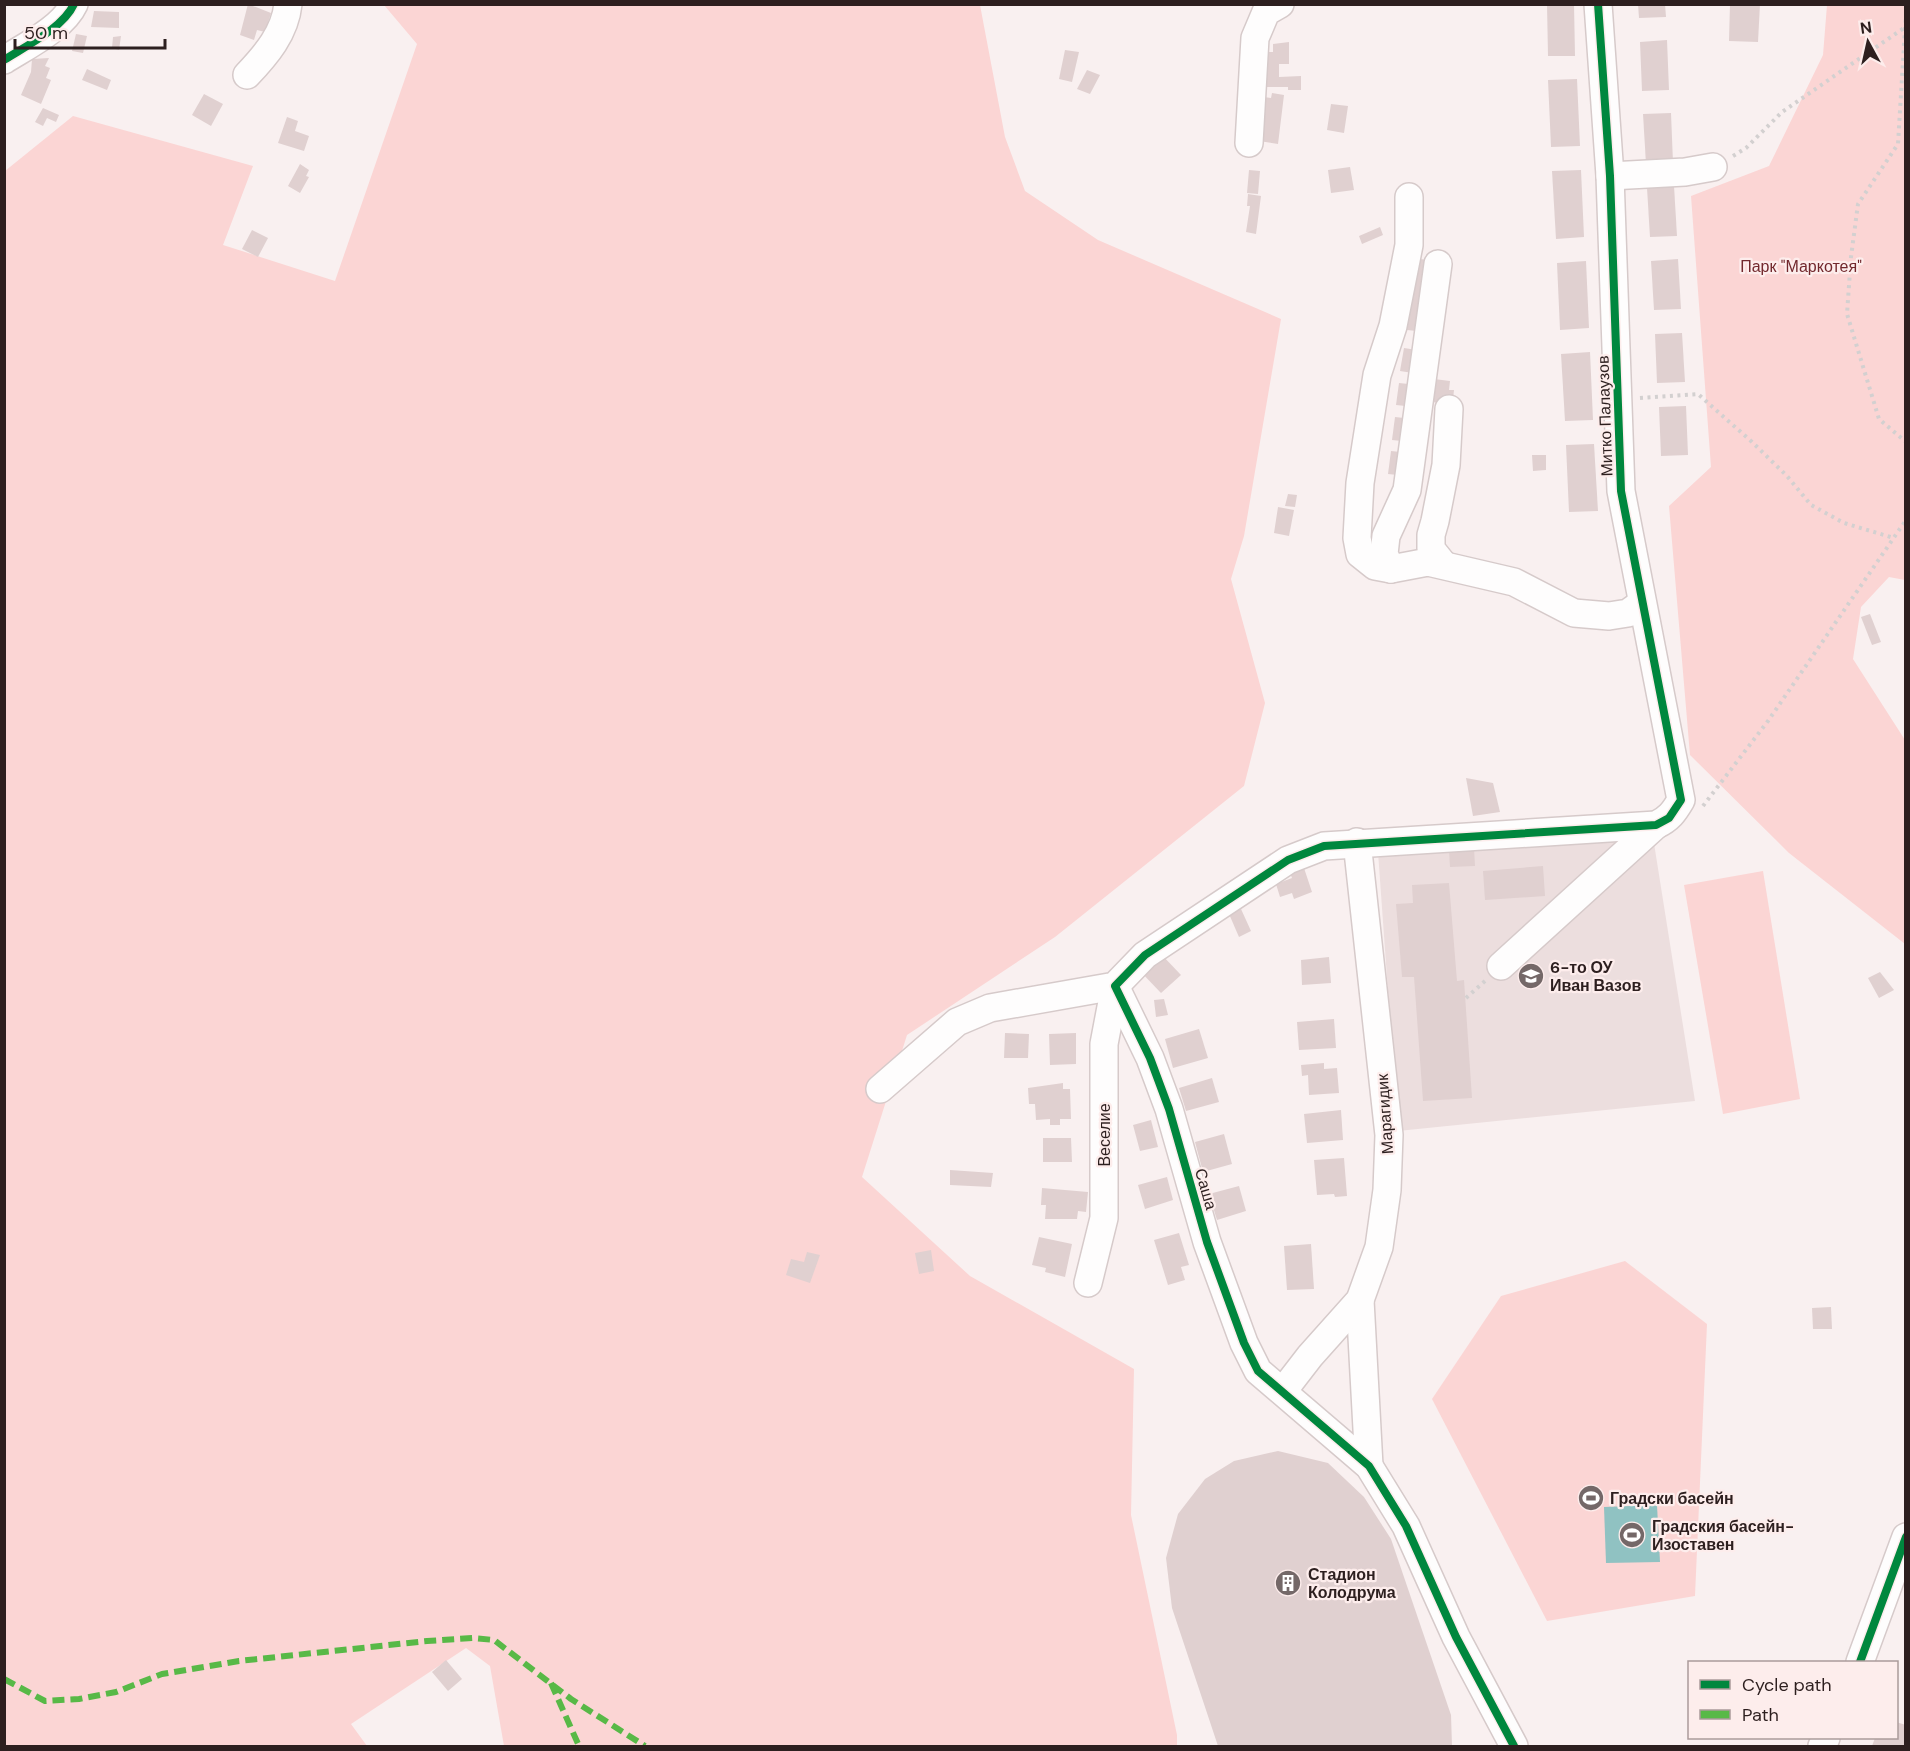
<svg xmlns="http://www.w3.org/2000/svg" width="1910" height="1751" font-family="'DM Sans',sans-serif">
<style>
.built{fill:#ecdede}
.green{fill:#fbd5d4}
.water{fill:#90c2c2}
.building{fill:#e0d0d0}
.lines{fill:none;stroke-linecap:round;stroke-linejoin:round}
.minor-casing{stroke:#d6caca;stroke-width:30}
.path{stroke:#d3d0d0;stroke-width:4;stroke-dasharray:3 4.5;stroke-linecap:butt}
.minor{stroke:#fefdfd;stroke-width:27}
.quiet{stroke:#58b947;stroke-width:6;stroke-dasharray:12 6;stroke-linecap:butt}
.cycleway-casing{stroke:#fdedec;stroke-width:11}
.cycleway{stroke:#00873e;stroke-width:8}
.labels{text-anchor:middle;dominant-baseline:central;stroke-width:4.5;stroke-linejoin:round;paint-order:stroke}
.park-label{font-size:16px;fill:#72282d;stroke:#fdedec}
.street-label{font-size:16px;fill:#2d1f1f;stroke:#fdedec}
.poi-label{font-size:16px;font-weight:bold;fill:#2d1f1f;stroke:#fdedec;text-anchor:start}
</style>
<rect width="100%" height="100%" fill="#f9f0f0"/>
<polygon class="built" points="1653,837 1695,1101 1398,1131 1378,852"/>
<g class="green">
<polygon points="384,5 980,5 1005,137 1025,191 1098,240 1281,319 1244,536 1231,579 1265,703 1244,786 1055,937 907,1035 862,1177 970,1276 1134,1369 1131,1515 1177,1735 1177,1746 504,1746 490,1666 466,1648 351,1724 367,1746 5,1746 5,171 73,116 253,166 223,245 335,281 417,44"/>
<polygon points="1827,5 1905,5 1905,580 1889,577 1861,607 1853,659 1905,740 1905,944 1789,853 1690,755 1669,506 1711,467 1691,196 1769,166 1823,55"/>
<polygon points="1763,871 1800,1099 1723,1114 1684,885"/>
<polygon points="1625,1261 1707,1324 1695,1596 1547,1621 1432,1399 1501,1296"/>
</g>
<polygon class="water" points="1657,1505 1660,1562 1606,1563 1604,1507"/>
<g class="building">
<polygon points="248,4 271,13 265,32 257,30 254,40 240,35"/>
<polygon points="1547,4 1574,4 1575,56 1548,56"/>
<polygon points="1638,4 1665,4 1666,17 1639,18"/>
<polygon points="1730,4 1760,4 1758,42 1729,41"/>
<polygon points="94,11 119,12 119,28 91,27"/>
<polygon points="76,34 87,36 83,53 72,51"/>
<polygon points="121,36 119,50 112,48 113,37"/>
<polygon points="1667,40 1669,90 1642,91 1640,42"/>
<polygon points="1289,42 1289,64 1279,64 1279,77 1301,76 1301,90 1288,90 1288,87 1260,87 1259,52 1273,52 1273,44"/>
<polygon points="1065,50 1079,52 1072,82 1059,79"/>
<polygon points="49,58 45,66 50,68 46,78 51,80 41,104 21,95 31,72 32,59"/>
<polygon points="87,69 111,80 107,90 82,80"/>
<polygon points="1087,70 1100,75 1090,94 1077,89"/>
<polygon points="1577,79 1580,146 1551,147 1548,80"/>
<polygon points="1272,93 1284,95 1278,144 1259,141 1264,97 1271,98"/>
<polygon points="204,94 223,104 211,126 192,115"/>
<polygon points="1331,104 1348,106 1344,133 1327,130"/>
<polygon points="43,108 59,115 56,122 47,118 43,126 35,122"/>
<polygon points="1671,113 1673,163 1646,164 1643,114"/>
<polygon points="287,117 298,121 295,131 309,136 304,151 278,143"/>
<polygon points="300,164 309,170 306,176 309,177 300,193 288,186"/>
<polygon points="1350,167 1354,190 1331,193 1328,170"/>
<polygon points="1249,170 1260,171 1258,194 1247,193"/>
<polygon points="1581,170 1584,237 1556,239 1552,171"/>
<polygon points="1674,186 1677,236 1650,237 1647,188"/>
<polygon points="1248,194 1261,196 1256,234 1246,232 1250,206 1247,206"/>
<polygon points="1380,227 1383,235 1362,244 1359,236"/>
<polygon points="252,230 268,238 258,257 242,249"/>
<polygon points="1417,259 1435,260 1426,332 1407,330 1408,321 1404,320"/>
<polygon points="1678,259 1681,309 1654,310 1651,261"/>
<polygon points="1586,261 1589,328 1560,330 1557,263"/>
<polygon points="1682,333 1685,382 1657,383 1655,334"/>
<polygon points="1404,348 1423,351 1419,374 1400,371"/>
<polygon points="1590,352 1593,420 1565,421 1561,354"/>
<polygon points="1434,379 1450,381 1449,390 1454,390 1453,399 1448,404 1432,402"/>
<polygon points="1399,383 1418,385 1415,407 1396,405"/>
<polygon points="1686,406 1688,455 1661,456 1659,407"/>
<polygon points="1395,417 1413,419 1411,442 1392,440"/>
<polygon points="1594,444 1598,511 1569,512 1566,445"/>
<polygon points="1391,451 1410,453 1407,476 1388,474"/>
<polygon points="1532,455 1546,455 1546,470 1533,471"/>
<polygon points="1288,494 1297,495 1295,507 1285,506"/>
<polygon points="1278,507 1294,510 1289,536 1274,533"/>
<polygon points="1870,614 1881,642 1872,645 1861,617"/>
<polygon points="1466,778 1493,783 1500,812 1473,816"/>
<polygon points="1474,848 1475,866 1450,867 1449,850"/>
<polygon points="1543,866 1545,896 1485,900 1483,871"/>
<polygon points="1304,868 1312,892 1294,899 1292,893 1280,897 1276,884 1292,878 1290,873"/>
<polygon points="1449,883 1457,981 1464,980 1472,1098 1423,1101 1414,977 1402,977 1396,904 1413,903 1412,885"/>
<polygon points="1241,909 1251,931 1239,937 1229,914"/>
<polygon points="1160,953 1181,975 1161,993 1140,971"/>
<polygon points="1329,957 1331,983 1302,985 1301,960"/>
<polygon points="1880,972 1894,990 1879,998 1868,978"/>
<polygon points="1164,999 1168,1015 1156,1017 1154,1000"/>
<polygon points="1334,1019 1336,1048 1299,1050 1297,1022"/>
<polygon points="1199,1029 1208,1058 1173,1068 1165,1039"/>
<polygon points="1005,1033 1029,1034 1028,1058 1004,1058"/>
<polygon points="1076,1033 1076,1064 1050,1065 1049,1034"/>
<polygon points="1324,1063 1324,1069 1337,1068 1339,1093 1309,1095 1308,1075 1302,1076 1301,1065"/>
<polygon points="1212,1078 1219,1102 1186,1111 1179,1088"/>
<polygon points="1063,1083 1063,1089 1070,1089 1071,1119 1060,1119 1060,1125 1050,1125 1050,1119 1036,1120 1035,1104 1029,1104 1028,1088"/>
<polygon points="1341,1110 1343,1140 1307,1143 1304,1114"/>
<polygon points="1151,1120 1158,1147 1140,1151 1133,1125"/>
<polygon points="1224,1134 1232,1164 1203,1172 1195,1142"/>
<polygon points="1043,1138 1071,1138 1072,1162 1043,1162"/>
<polygon points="1344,1158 1347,1196 1335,1197 1334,1194 1317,1195 1314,1160"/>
<polygon points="950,1170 993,1173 991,1187 950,1185"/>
<polygon points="1167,1177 1173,1200 1145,1209 1138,1185"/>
<polygon points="1239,1186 1246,1211 1217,1220 1209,1194"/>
<polygon points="1042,1188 1088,1192 1086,1212 1078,1211 1077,1219 1045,1219 1046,1205 1041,1205"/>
<polygon points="1179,1233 1189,1265 1181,1267 1185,1280 1168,1285 1154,1240"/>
<polygon points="1039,1237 1072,1244 1065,1277 1045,1272 1046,1268 1032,1265"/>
<polygon points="1311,1244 1314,1289 1287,1290 1284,1246"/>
<polygon points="931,1250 934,1271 919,1274 915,1253"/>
<polygon points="807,1252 820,1255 810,1283 786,1275 791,1259 804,1262"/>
<polygon points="1831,1307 1832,1329 1813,1329 1812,1308"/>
<polygon points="1278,1451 1328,1463 1364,1497 1391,1539 1451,1715 1452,1746 1218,1746 1172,1608 1166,1558 1178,1514 1205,1479 1234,1461"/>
<polygon points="446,1660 462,1679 448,1691 432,1672"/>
<polygon points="1896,1722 1906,1725 1906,1746 1872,1746 1875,1738 1896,1738"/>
</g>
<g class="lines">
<g class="minor-casing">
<g id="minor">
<path d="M4,60C26,46 63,28 74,4"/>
<path d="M247,75C266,55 285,33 288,4"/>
<polyline points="1249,143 1255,38 1266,12 1280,4"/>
<polyline points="1610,176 1685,172 1713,167"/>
<polyline points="1409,197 1409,245 1393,326 1377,375 1360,483 1357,538 1360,554 1375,566 1391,569 1428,562 1514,582 1574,613 1609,616 1628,613 1642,603"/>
<polyline points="1443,564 1431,549 1431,535 1435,521 1446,465 1449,409"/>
<polyline points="1391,569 1384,554 1386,536 1407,490 1438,264"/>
<polyline points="1501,966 1656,825"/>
<polyline points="1115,986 1150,1058 1169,1109 1207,1242 1244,1343 1258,1371 1369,1466 1406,1526 1456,1637 1514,1746"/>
<path d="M880,1089L957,1022L990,1008L1115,986L1145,955L1288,860L1324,846L1656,825C1669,819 1674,812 1681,800L1621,491L1610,176L1598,4"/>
<polyline points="1088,1283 1104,1218 1104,1044 1115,986"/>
<polyline points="1360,1300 1369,1466"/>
<polyline points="1283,1391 1310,1356 1360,1300 1379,1247 1387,1190 1389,1135 1357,842"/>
<polyline points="1860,1662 1906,1537"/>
<polyline points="1822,1746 1826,1738"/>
</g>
</g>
<g class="path">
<polyline points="1905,28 1898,144 1858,204 1851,257 1847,314 1879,419 1906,442"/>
<polyline points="1905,30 1906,14"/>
<polyline points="1733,156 1746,148 1782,112 1904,28"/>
<polyline points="1640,398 1698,394 1752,442 1787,476 1811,505 1844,523 1894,538"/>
<polyline points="1703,806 1768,721 1906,520"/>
<polyline points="1466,998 1485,981"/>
</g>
<use href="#minor" class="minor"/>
<g class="quiet">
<polyline points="4,1679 45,1701 79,1699 116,1692 162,1674 239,1661 427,1641 473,1638 494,1640 571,1699 645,1746"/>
<polyline points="551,1683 579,1746"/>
</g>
<g class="cycleway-casing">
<g id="cycleway">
<path d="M4,60C26,46 63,28 74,4"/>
<polyline points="1860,1662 1906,1537"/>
<polyline points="1514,1746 1456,1637 1406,1526 1369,1466 1258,1371 1244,1343 1207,1242 1169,1109 1150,1058 1115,986 1145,955 1288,860 1324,846 1656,825 1669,818 1681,800 1621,491 1610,176 1598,4"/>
</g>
</g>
<use href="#cycleway" class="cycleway"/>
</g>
<defs>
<g id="school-disc" transform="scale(1.35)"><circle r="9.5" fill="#746868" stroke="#fdedec"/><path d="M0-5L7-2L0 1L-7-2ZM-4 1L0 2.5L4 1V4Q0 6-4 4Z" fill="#fff"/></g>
<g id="stadium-disc" transform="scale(1.35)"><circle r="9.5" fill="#746868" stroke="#fdedec"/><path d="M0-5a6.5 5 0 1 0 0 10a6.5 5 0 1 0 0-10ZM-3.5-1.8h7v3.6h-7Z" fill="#fff"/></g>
<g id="building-disc" transform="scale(1.35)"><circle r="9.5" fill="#746868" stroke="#fdedec"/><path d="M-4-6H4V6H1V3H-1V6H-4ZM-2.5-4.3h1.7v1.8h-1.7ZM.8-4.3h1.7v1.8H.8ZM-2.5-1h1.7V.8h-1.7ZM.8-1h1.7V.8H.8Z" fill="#fff"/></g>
</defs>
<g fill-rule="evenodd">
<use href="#school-disc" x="1531" y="976"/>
<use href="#stadium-disc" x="1591" y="1498"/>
<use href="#stadium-disc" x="1632" y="1535"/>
<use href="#building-disc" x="1288" y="1583"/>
</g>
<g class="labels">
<g class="park-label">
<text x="1801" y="266">Парк "Маркотея"</text>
</g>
<g class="street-label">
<text transform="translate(1605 416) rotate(-92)">Митко Палаузов</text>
<text transform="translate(1385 1114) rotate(-94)">Марагидик</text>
<text transform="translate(1104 1135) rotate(-90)">Веселие</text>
<text transform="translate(1206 1189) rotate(74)">Саша</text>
</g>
<g class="poi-label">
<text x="1550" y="967">6-то ОУ<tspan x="1550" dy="18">Иван Вазов</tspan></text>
<text x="1610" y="1498">Градски басейн</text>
<text x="1652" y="1526">Градския басейн-<tspan x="1652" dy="18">Изоставен</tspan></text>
<text x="1308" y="1574">Стадион<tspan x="1308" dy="18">Колодрума</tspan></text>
</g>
</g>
<rect width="1910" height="1751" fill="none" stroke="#2d1f1f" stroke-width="12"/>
<rect x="1688" y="1661" width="210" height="78" fill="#fdedec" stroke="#aa9b9a" stroke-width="1.5"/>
<rect x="1700" y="1680" width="30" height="9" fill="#00873e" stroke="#aa9b9a" stroke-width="1.5"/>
<text x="1742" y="1691" font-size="18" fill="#2d1f1f">Cycle path</text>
<rect x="1700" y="1710" width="30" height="9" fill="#58b947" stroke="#aa9b9a" stroke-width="1.5"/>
<text x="1742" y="1721" font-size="18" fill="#2d1f1f">Path</text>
<g transform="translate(1868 42) rotate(352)" stroke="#fdedec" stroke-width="4.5" paint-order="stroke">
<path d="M0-4.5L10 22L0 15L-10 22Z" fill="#2d1f1f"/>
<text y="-9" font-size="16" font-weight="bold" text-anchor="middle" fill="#2d1f1f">N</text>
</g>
<path d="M15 39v9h150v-9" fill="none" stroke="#2d1f1f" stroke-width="3"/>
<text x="24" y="39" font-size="18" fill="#2d1f1f" stroke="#fdedec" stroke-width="4.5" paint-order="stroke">50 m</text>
</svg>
